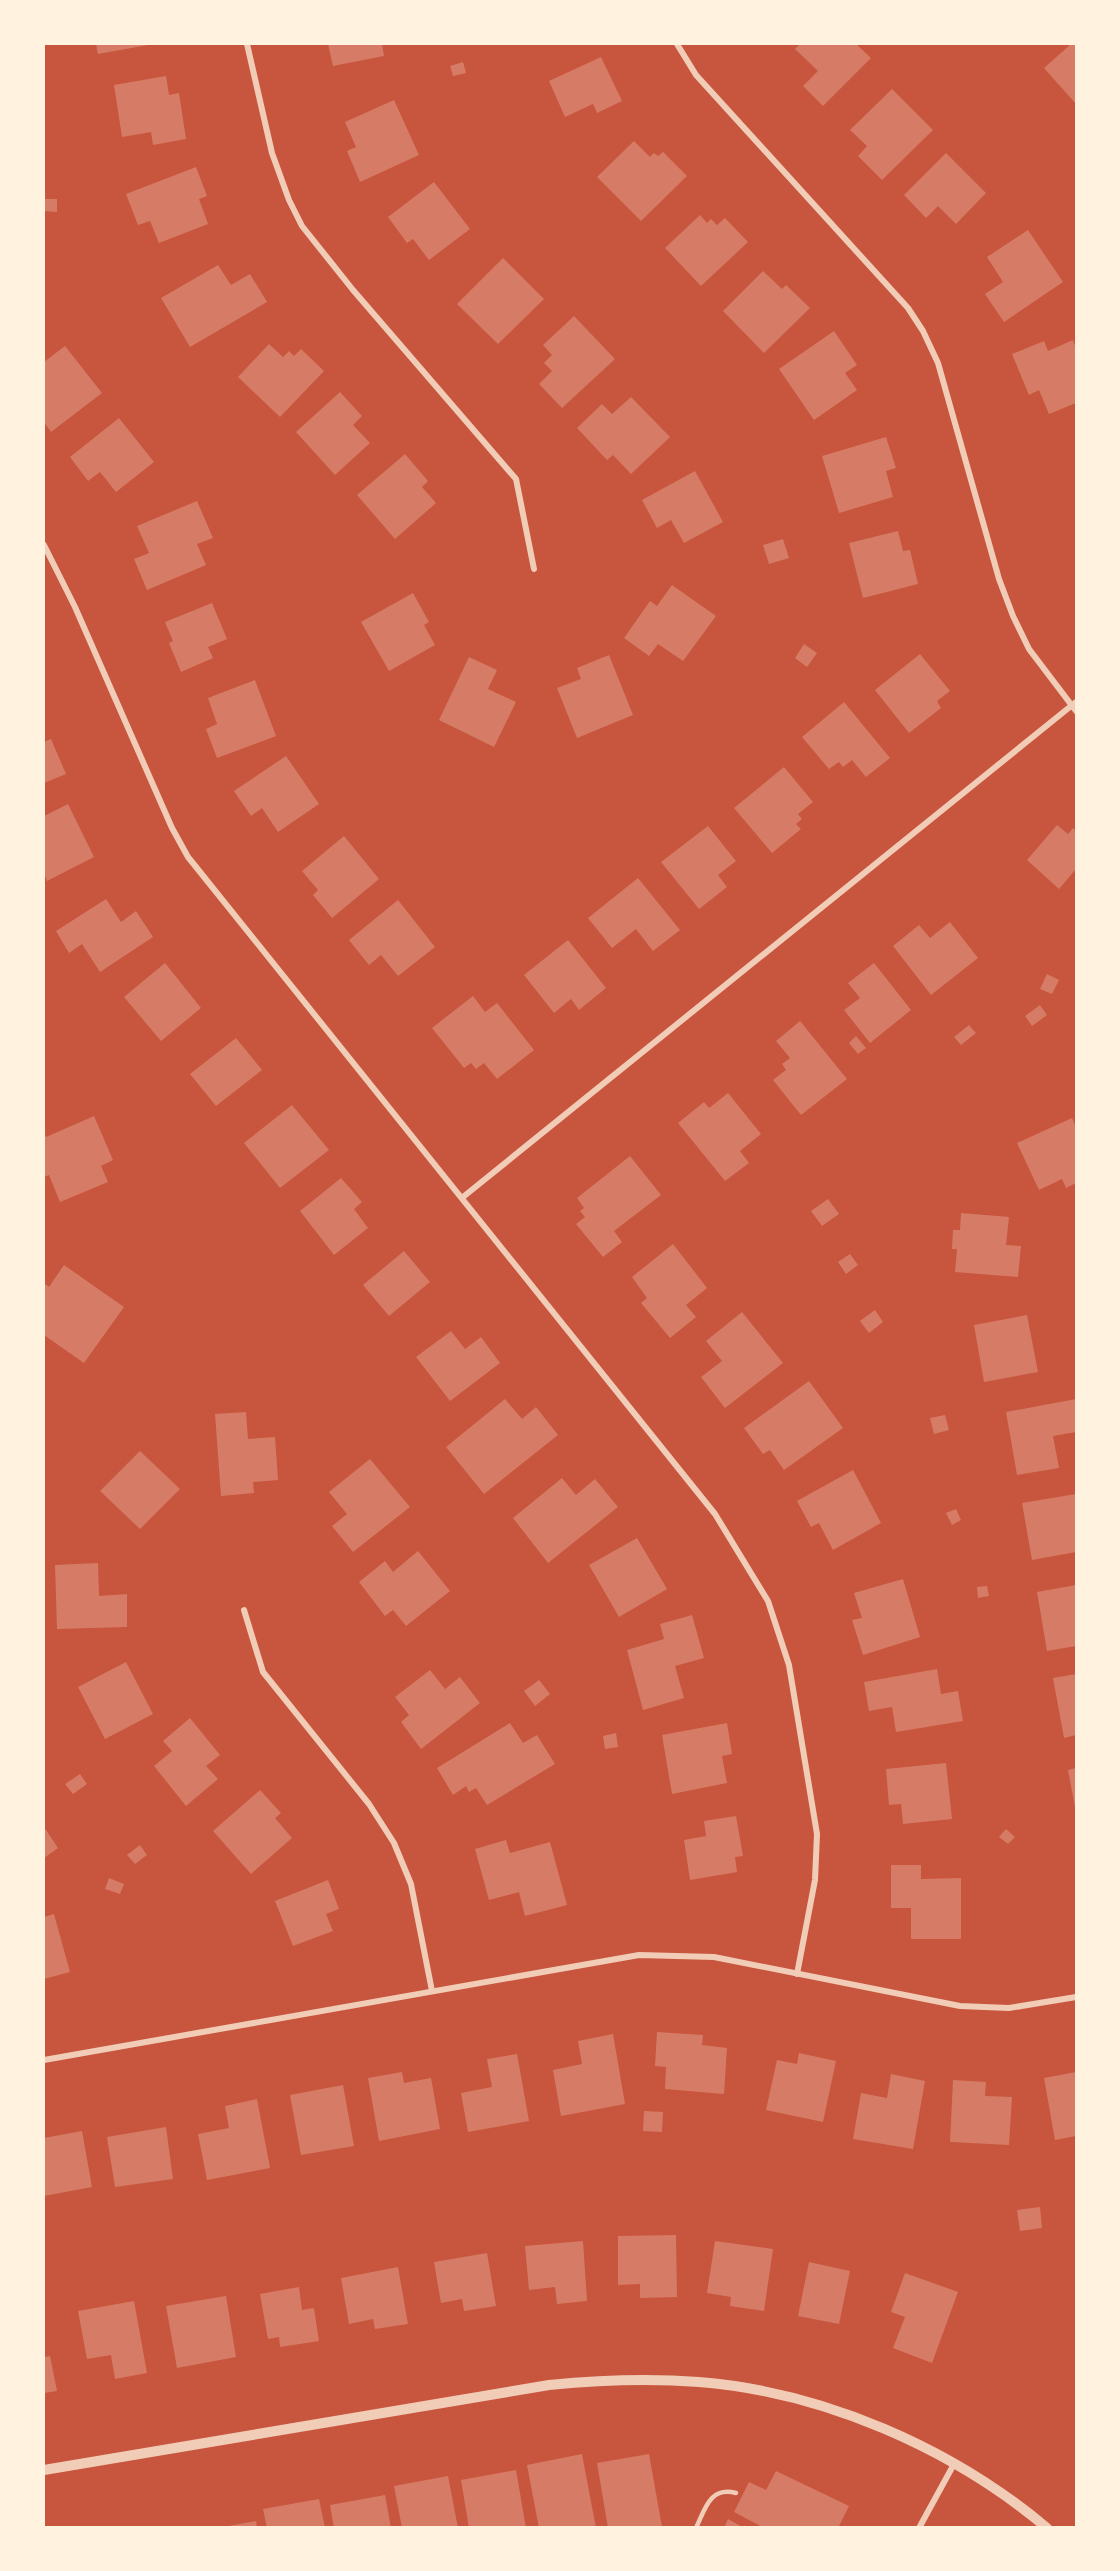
<svg xmlns="http://www.w3.org/2000/svg" width="1120" height="2571" font-family="Raleway,sans-serif">
<style>
.building{fill:#d67c66}
.lines{fill:none;stroke-linecap:round;stroke-linejoin:round}
.service{stroke:#f1ccb7;stroke-width:4.5}
.minor{stroke:#f1ccb7;stroke-width:6}
.tertiary{stroke:#f1ccb7;stroke-width:10}
</style>
<rect width="100%" height="100%" fill="#c8553d"/>
<g class="building">
<polygon points="96,44 147,44 148,45 98,54"/>
<polygon points="328,44 382,44 384,56 333,66"/>
<polygon points="800,44 856,44 871,58 823,106 803,86 818,71 795,49"/>
<polygon points="1071,44 1076,44 1076,104 1044,68"/>
<polygon points="601,57 622,101 597,113 593,104 565,117 549,81"/>
<polygon points="463,62 466,73 453,76 450,66"/>
<polygon points="166,76 169,95 179,93 186,139 153,145 151,132 122,137 114,85"/>
<polygon points="892,89 933,130 882,180 858,156 867,146 850,130"/>
<polygon points="394,100 419,155 360,182 347,151 356,147 345,122"/>
<polygon points="634,141 650,157 654,153 658,156 663,152 687,176 641,221 597,177"/>
<polygon points="946,153 986,193 956,224 938,206 926,218 904,195"/>
<polygon points="196,167 207,196 199,199 208,224 159,243 150,221 138,225 126,194"/>
<polygon points="434,182 470,229 429,260 413,239 407,243 388,217"/>
<polygon points="44,199 57,199 57,212 44,211"/>
<polygon points="700,215 707,223 711,219 717,225 725,218 748,242 701,286 665,248"/>
<polygon points="1028,230 1063,282 1004,322 985,294 1003,282 987,257"/>
<polygon points="503,258 544,299 498,344 457,304"/>
<polygon points="218,265 231,285 250,274 267,302 190,347 161,298"/>
<polygon points="763,271 782,289 786,285 810,308 764,353 723,311"/>
<polygon points="574,316 615,359 562,408 539,384 552,371 544,363 552,355 543,345"/>
<polygon points="834,331 857,365 845,373 857,390 814,420 779,369"/>
<polygon points="1073,340 1076,349 1076,403 1049,414 1039,390 1029,395 1012,354 1044,341 1048,351"/>
<polygon points="269,344 283,357 289,351 294,356 301,349 324,371 280,417 238,377"/>
<polygon points="65,346 102,393 51,432 44,422 44,362"/>
<polygon points="340,392 362,416 353,425 370,443 335,475 296,432"/>
<polygon points="631,397 670,437 631,474 613,455 607,460 577,428 602,404 612,414"/>
<polygon points="119,418 154,462 116,492 100,472 88,481 70,457"/>
<polygon points="886,437 896,468 886,471 893,497 839,513 822,456"/>
<polygon points="405,454 428,481 422,487 436,503 395,539 357,495"/>
<polygon points="695,471 723,522 684,543 671,520 657,528 642,500"/>
<polygon points="197,501 213,538 197,544 206,565 147,590 134,559 149,553 137,526"/>
<polygon points="898,531 903,551 910,550 918,584 863,598 849,543"/>
<polygon points="783,539 789,558 769,564 763,545"/>
<polygon points="672,585 716,616 683,661 658,644 649,656 624,638 650,601 657,606"/>
<polygon points="413,593 429,622 424,625 435,645 389,671 361,622"/>
<polygon points="212,603 227,639 208,647 213,658 181,672 169,643 173,641 165,622"/>
<polygon points="804,644 817,653 807,667 795,658"/>
<polygon points="920,654 950,691 937,701 941,708 909,733 875,690"/>
<polygon points="609,655 633,715 577,738 557,688 581,679 577,668"/>
<polygon points="469,657 497,670 488,689 516,702 494,747 439,720"/>
<polygon points="255,680 276,736 217,758 206,729 217,724 208,698"/>
<polygon points="844,702 890,758 866,777 852,760 843,767 839,762 829,769 802,737"/>
<polygon points="51,739 66,774 44,783 44,742"/>
<polygon points="286,756 319,804 278,832 262,808 251,816 234,791"/>
<polygon points="784,767 813,802 798,814 802,819 796,824 801,829 772,853 734,808"/>
<polygon points="68,804 94,857 47,881 44,873 44,816"/>
<polygon points="1057,825 1068,834 1073,828 1076,831 1076,869 1059,889 1027,860"/>
<polygon points="708,826 736,861 718,875 727,887 699,909 661,862"/>
<polygon points="344,836 379,879 332,918 313,895 318,890 302,871"/>
<polygon points="638,878 680,930 653,951 636,929 612,948 588,918"/>
<polygon points="106,899 121,922 136,911 153,937 100,972 82,944 69,953 56,931"/>
<polygon points="398,900 435,947 398,976 381,955 369,965 349,940"/>
<polygon points="950,922 978,958 931,995 893,946 919,925 930,938"/>
<polygon points="568,940 606,988 579,1010 571,999 554,1013 524,975"/>
<polygon points="165,963 201,1008 161,1041 124,997"/>
<polygon points="874,963 911,1010 870,1043 844,1010 860,998 848,983"/>
<polygon points="1047,974 1059,980 1052,994 1040,989"/>
<polygon points="473,996 485,1012 497,1003 534,1050 497,1079 484,1063 476,1069 471,1063 464,1068 432,1028"/>
<polygon points="1040,1005 1047,1015 1032,1026 1025,1016"/>
<polygon points="800,1021 847,1079 801,1115 773,1080 786,1070 782,1064 790,1058 776,1041"/>
<polygon points="969,1025 976,1033 961,1045 954,1037"/>
<polygon points="856,1036 866,1048 858,1054 849,1043"/>
<polygon points="236,1038 262,1070 216,1106 190,1074"/>
<polygon points="728,1093 761,1134 740,1151 749,1163 725,1181 678,1123 704,1102 709,1108"/>
<polygon points="292,1105 329,1150 280,1188 244,1143"/>
<polygon points="94,1116 113,1160 101,1166 108,1182 60,1202 49,1175 44,1177 44,1132 46,1137"/>
<polygon points="1072,1118 1076,1127 1076,1183 1066,1188 1062,1179 1039,1190 1017,1143"/>
<polygon points="630,1156 661,1195 614,1231 622,1242 603,1257 576,1224 585,1217 580,1211 584,1208 577,1198"/>
<polygon points="341,1178 362,1202 354,1209 368,1228 334,1255 300,1211"/>
<polygon points="828,1199 839,1214 822,1226 811,1211"/>
<polygon points="961,1213 1009,1217 1006,1245 1021,1246 1018,1277 955,1272 957,1249 952,1249 953,1230 960,1230"/>
<polygon points="673,1244 707,1288 686,1305 696,1317 670,1338 641,1303 647,1298 632,1277"/>
<polygon points="404,1251 430,1282 389,1316 363,1285"/>
<polygon points="850,1254 858,1265 846,1274 838,1262"/>
<polygon points="64,1265 124,1307 84,1363 44,1335 44,1283 49,1287"/>
<polygon points="875,1310 883,1322 869,1333 860,1321"/>
<polygon points="742,1312 783,1363 725,1408 701,1377 722,1361 706,1341"/>
<polygon points="1027,1315 1038,1372 984,1382 974,1325"/>
<polygon points="451,1331 465,1349 481,1337 500,1363 450,1401 416,1357"/>
<polygon points="809,1381 843,1428 784,1470 770,1450 763,1454 744,1428"/>
<polygon points="505,1399 522,1419 536,1407 558,1435 484,1494 446,1447"/>
<polygon points="1076,1399 1076,1432 1053,1436 1059,1468 1017,1475 1006,1412"/>
<polygon points="246,1412 248,1439 275,1437 278,1480 253,1482 254,1493 221,1496 215,1414"/>
<polygon points="945,1415 949,1430 934,1434 930,1418"/>
<polygon points="140,1451 180,1489 140,1529 100,1491"/>
<polygon points="370,1459 410,1507 353,1552 332,1526 347,1514 329,1492"/>
<polygon points="853,1470 881,1523 833,1550 819,1523 811,1527 797,1501"/>
<polygon points="562,1478 576,1495 595,1479 618,1507 548,1563 513,1518"/>
<polygon points="1076,1494 1076,1552 1032,1560 1022,1503"/>
<polygon points="956,1509 961,1520 952,1525 946,1513"/>
<polygon points="637,1538 667,1589 619,1617 589,1565"/>
<polygon points="418,1551 450,1591 406,1626 393,1610 385,1616 359,1582 385,1561 393,1572"/>
<polygon points="98,1563 99,1596 127,1594 127,1627 57,1629 55,1565"/>
<polygon points="903,1579 920,1637 863,1655 852,1620 862,1618 854,1593"/>
<polygon points="1076,1585 1076,1646 1047,1651 1037,1592"/>
<polygon points="987,1586 989,1596 978,1598 977,1587"/>
<polygon points="692,1615 704,1658 675,1666 684,1698 643,1710 627,1650 664,1639 660,1624"/>
<polygon points="126,1662 153,1714 105,1739 78,1687"/>
<polygon points="937,1669 941,1694 958,1691 963,1721 896,1732 892,1707 869,1711 864,1682"/>
<polygon points="430,1670 445,1689 460,1677 480,1703 421,1749 401,1722 409,1715 395,1697"/>
<polygon points="1076,1674 1076,1735 1064,1738 1053,1678"/>
<polygon points="539,1680 550,1694 535,1706 524,1691"/>
<polygon points="190,1718 220,1755 206,1766 218,1779 186,1806 154,1766 172,1751 163,1741"/>
<polygon points="510,1723 523,1743 537,1735 555,1764 487,1805 476,1788 469,1792 466,1786 453,1795 437,1768"/>
<polygon points="727,1723 732,1754 722,1756 727,1783 672,1794 662,1735"/>
<polygon points="616,1733 618,1747 605,1749 603,1736"/>
<polygon points="946,1763 952,1819 903,1824 901,1804 889,1805 886,1769"/>
<polygon points="1076,1768 1076,1807 1075,1807 1068,1770"/>
<polygon points="80,1774 87,1784 73,1794 65,1784"/>
<polygon points="260,1790 281,1813 275,1818 292,1838 251,1874 213,1831"/>
<polygon points="736,1816 743,1856 735,1857 737,1872 690,1880 684,1840 706,1836 704,1821"/>
<polygon points="44,1827 58,1848 44,1858"/>
<polygon points="1006,1829 1015,1837 1008,1844 999,1837"/>
<polygon points="506,1840 510,1853 550,1842 567,1905 525,1916 519,1892 489,1900 475,1849"/>
<polygon points="140,1845 147,1855 135,1864 127,1855"/>
<polygon points="891,1865 921,1865 921,1879 961,1878 961,1939 911,1939 911,1908 891,1908"/>
<polygon points="109,1878 124,1884 120,1894 105,1889"/>
<polygon points="328,1880 339,1909 326,1914 333,1931 293,1946 275,1901"/>
<polygon points="54,1914 70,1972 44,1979 44,1917"/>
<polygon points="657,2032 703,2035 702,2045 727,2048 724,2094 665,2089 666,2067 655,2066"/>
<polygon points="613,2034 625,2104 561,2116 553,2070 582,2064 578,2041"/>
<polygon points="799,2053 836,2061 823,2122 766,2110 777,2060 797,2064"/>
<polygon points="517,2054 529,2121 468,2132 461,2093 492,2087 487,2059"/>
<polygon points="402,2072 404,2083 431,2078 440,2129 379,2141 368,2078"/>
<polygon points="1076,2072 1076,2136 1055,2140 1044,2078"/>
<polygon points="891,2074 925,2081 913,2149 853,2139 861,2093 887,2098"/>
<polygon points="953,2080 986,2082 985,2096 1012,2097 1009,2145 950,2142"/>
<polygon points="343,2085 354,2146 301,2155 290,2095"/>
<polygon points="257,2099 270,2168 207,2180 198,2134 229,2128 225,2106"/>
<polygon points="644,2111 663,2112 662,2132 643,2131"/>
<polygon points="166,2127 173,2179 115,2187 107,2137"/>
<polygon points="82,2131 92,2187 44,2196 44,2138"/>
<polygon points="1040,2207 1042,2228 1020,2231 1017,2210"/>
<polygon points="676,2235 677,2297 640,2298 640,2284 618,2285 618,2236"/>
<polygon points="583,2241 587,2301 557,2304 555,2287 529,2290 525,2246"/>
<polygon points="715,2241 773,2249 764,2311 730,2306 731,2297 707,2293"/>
<polygon points="487,2253 496,2306 464,2311 462,2299 441,2303 434,2262"/>
<polygon points="809,2262 850,2271 839,2324 798,2316"/>
<polygon points="398,2267 408,2324 375,2329 373,2319 349,2324 341,2278"/>
<polygon points="905,2273 958,2292 932,2363 893,2348 905,2317 891,2312"/>
<polygon points="299,2287 302,2310 314,2308 319,2341 280,2347 279,2337 268,2339 260,2294"/>
<polygon points="226,2296 236,2357 177,2368 166,2306"/>
<polygon points="134,2301 147,2373 115,2379 111,2355 87,2359 78,2311"/>
<polygon points="50,2356 57,2391 44,2393 44,2357"/>
<polygon points="582,2454 596,2528 539,2528 527,2465"/>
<polygon points="649,2454 662,2527 608,2528 597,2463"/>
<polygon points="516,2470 526,2528 469,2528 461,2480"/>
<polygon points="776,2471 849,2506 838,2528 764,2528 734,2512 749,2482 766,2490"/>
<polygon points="448,2476 458,2528 402,2528 394,2486"/>
<polygon points="385,2495 391,2528 334,2528 330,2505"/>
<polygon points="319,2499 325,2528 267,2528 263,2509"/>
<polygon points="728,2519 744,2528 724,2528"/>
<polygon points="256,2521 257,2528 229,2528 229,2526"/>
</g>
<g class="lines">
<path class="service" d="M696,2528C705,2509 710,2486 736,2493"/>
<g class="minor">
<polyline points="247,44 272,153 289,200 302,226 353,290 516,479 534,569"/>
<polyline points="677,44 696,75 908,308 923,331 938,363 999,579 1013,616 1029,649 1076,711"/>
<polyline points="44,545 75,607 172,828 188,857 715,1514 768,1601 789,1665 817,1834 815,1880 797,1974"/>
<polyline points="463,1197 1076,702"/>
<polyline points="244,1610 263,1672 369,1804 394,1843 411,1884 432,1991"/>
<polyline points="44,2060 639,1955 714,1957 960,2006 1009,2008 1076,1997"/>
<polyline points="919,2528 954,2464"/>
</g>
<path class="tertiary" d="M44,2470L549,2385C599,2380 649,2378 699,2382C824,2392 952,2448 1047,2528"/>
</g>
<rect width="1120" height="2571" fill="none" stroke="#fff3e0" stroke-width="90"/>
</svg>
